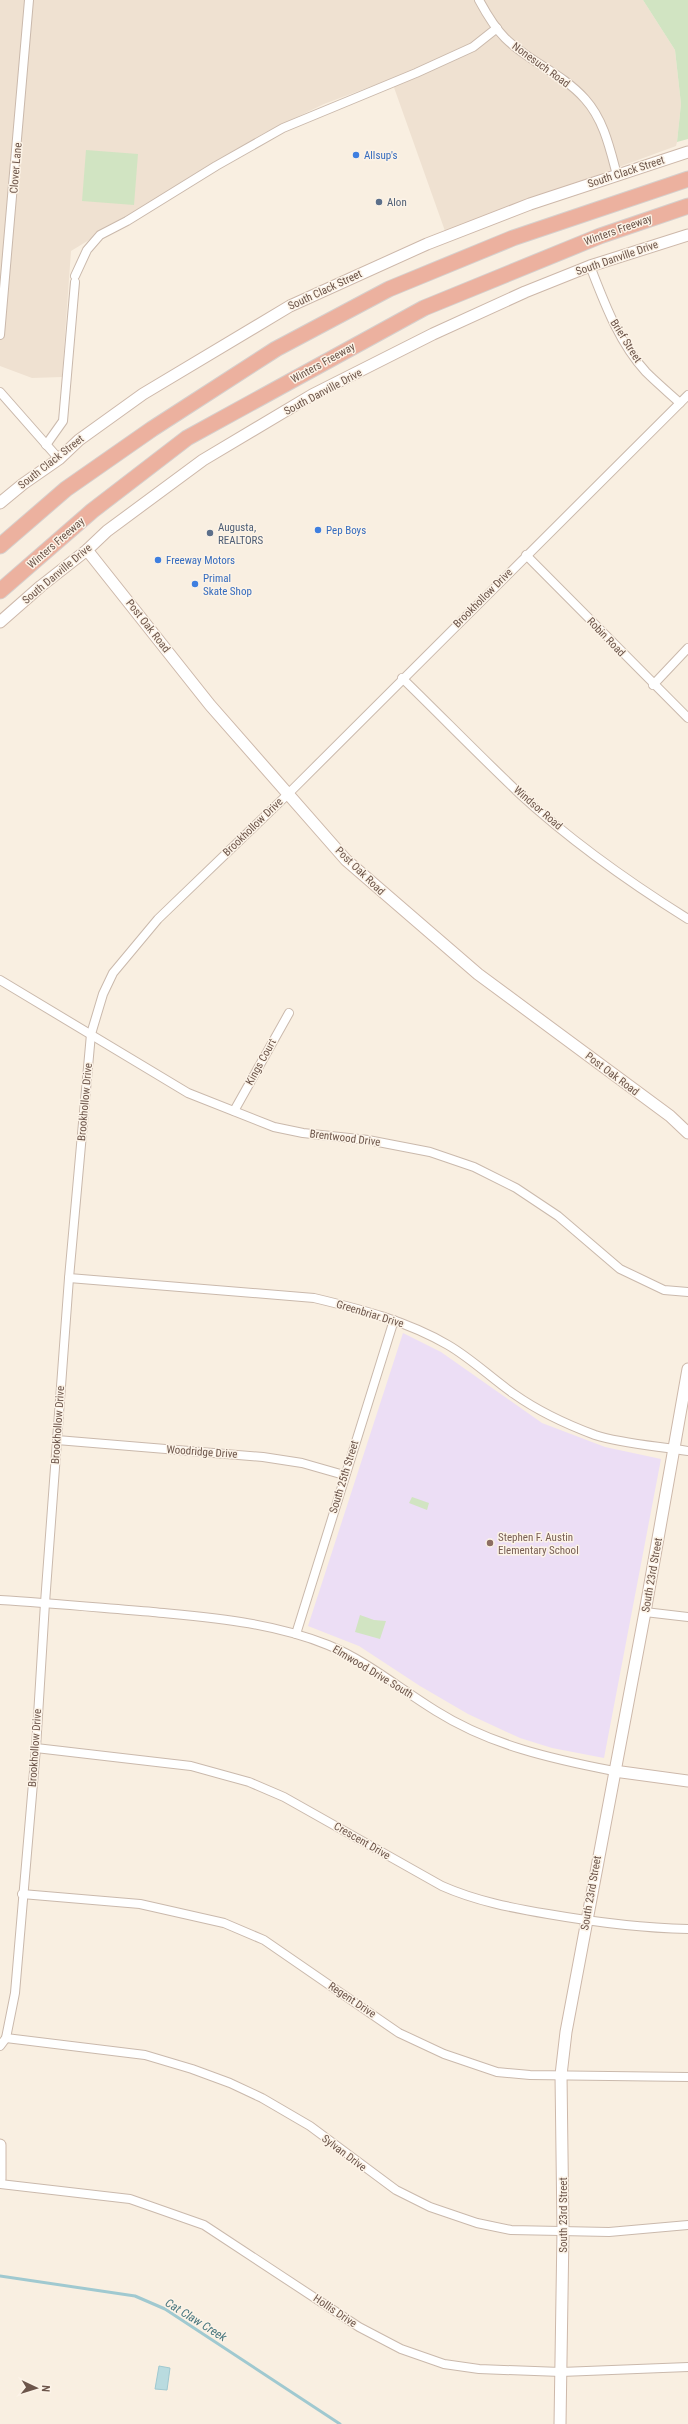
<svg xmlns="http://www.w3.org/2000/svg" width="688" height="2424" font-family="'Roboto Condensed',sans-serif">
<style>
.residential{fill:#efe1d1}
.education{fill:#ecdef5}
.green{fill:#d1e4c2}
.water{fill:#b9dbdf;stroke:#a0c9d0}
.lines{fill:none;stroke-linecap:round;stroke-linejoin:round}
.stream{stroke:#a0c9d0;stroke-width:3}
.street-casing{stroke:#cab9ac;stroke-width:10}
.secondary-casing{stroke:#cdb8aa;stroke-width:13}
.highway-casing{stroke:#d6d0cd;stroke-width:17}
.street{stroke:#fff;stroke-width:8}
.secondary{stroke:#fff;stroke-width:11}
.highway{stroke:#ecb19f;stroke-width:15}
.shop-dot{fill:#3f7fe0;stroke:#fcf3e7;stroke-width:1.5}
.service-dot{fill:#5c6f8a;stroke:#fcf3e7;stroke-width:1.5}
.education-dot{fill:#8d6e63;stroke:#fcf3e7;stroke-width:1.5}
.labels{text-anchor:middle;dominant-baseline:central;stroke-width:3;stroke-linejoin:round;paint-order:stroke}
.street-label{font-size:11px;fill:#6d564b;stroke:#fcf3e7}
.shop-label{font-size:11px;fill:#366cbe;stroke:#fcf3e7;text-anchor:start}
.service-label{font-size:11px;fill:#4e5e75;stroke:#fcf3e7;text-anchor:start}
.education-label{font-size:11px;fill:#785e54;stroke:#fcf3e7;text-anchor:start}
.water-label{font-size:12px;font-style:italic;fill:#48767e;stroke:#fcf3e7}
</style>
<rect width="100%" height="100%" fill="#f9efe1"/>
<polygon class="residential" points="0,0 643,0 675,50 681,104 677,142 676,146 445,231 391,79 324,104 264,133 71,251 62,377 32,378 0,366"/>
<polygon class="education" points="403,1333 441,1352 542,1423 605,1447 661,1459 604,1758 552,1748 520,1738 468,1714 420,1686 359,1646 308,1626"/>
<g class="green">
<polygon points="643,0 688,0 688,139 677,142 681,104 675,50"/>
<polygon points="86,150 138,154 134,205 82,201"/>
<polygon points="412,1497 429,1503 427,1510 409,1503"/>
<polygon points="360,1615 374,1620 386,1621 380,1639 355,1632"/>
</g>
<polygon class="water" points="159,2366 170,2368 167,2390 155,2389"/>
<g class="lines">
<polyline class="stream" points="0,2276 135,2296 165,2309 340,2424"/>
<g class="street-casing">
<g id="street">
<path d="M479,0C486,13 494,27 505,38C529,62 562,73 585,99C604,120 610,149 617,175"/>
<path d="M590,266C604,302 619,343 646,372C657,383 669,393 680,403"/>
<polyline points="75,276 87,250 100,235 127,221 216,166 283,128 416,73 473,47 497,28"/>
<polyline points="0,335 29,0"/>
<polyline points="0,392 59,459"/>
<polyline points="46,445 63,421 75,282"/>
<polyline points="526,555 688,718"/>
<path d="M402,678C442,717 480,756 520,794C571,841 629,882 688,919"/>
<polyline points="653,685 688,648"/>
<polyline points="0,980 188,1093 274,1127 303,1133 368,1140 430,1152 474,1167 516,1188 558,1216 620,1269 664,1290 688,1292"/>
<polyline points="234,1111 289,1013"/>
<path d="M69,1278L314,1298C360,1309 407,1321 448,1345C472,1359 491,1378 514,1394C538,1411 568,1425 595,1435C622,1444 659,1446 688,1451"/>
<polyline points="57,1440 263,1457 302,1463 344,1475"/>
<path d="M0,1600C51,1603 102,1608 153,1612C213,1618 271,1622 328,1645C367,1661 400,1689 436,1711C490,1745 552,1759 614,1771"/>
<polyline points="645,1612 688,1617"/>
<polyline points="296,1634 394,1320"/>
<path d="M36,1748L191,1766L249,1782L284,1797L442,1886C476,1901 512,1908 548,1914C594,1922 641,1928 688,1929"/>
<polyline points="22,1894 140,1904 224,1923 264,1940 399,2033 444,2054 497,2072 530,2075 688,2077"/>
<polyline points="6,2038 145,2055 192,2069 230,2083 262,2098 310,2126 396,2190 430,2207 477,2223 511,2230 609,2232 688,2225"/>
<polyline points="0,2046 6,2038 15,1993 36,1748 45,1603 69,1278 91,1034 103,994 113,973 158,919 287,795 688,395"/>
<polyline points="0,2184 130,2199 204,2225 359,2327 401,2349 444,2364 479,2369 561,2372 688,2367"/>
</g>
</g>
<g class="secondary-casing">
<g id="secondary">
<polyline points="0,503 23,484 59,459 79,440 143,394 290,306 427,244 530,204 688,152"/>
<polyline points="87,550 210,705 346,860 478,974 670,1116 688,1133"/>
<polyline points="0,622 41,586 87,550 107,531 203,460 312,395 433,334 525,292 590,266 688,235"/>
<polyline points="614,1771 688,1781"/>
<polyline points="0,2145 0,2179"/>
<polyline points="560,2424 563,2231 561,2075 566,2032 645,1612 688,1369"/>
</g>
</g>
<g class="highway-casing">
<g id="highway">
<polyline points="0,546 66,489 152,429 276,349 389,289 513,238 688,179"/>
<polyline points="0,591 92,511 187,438 424,308 600,236 688,206"/>
</g>
</g>
<use href="#street" class="street"/>
<use href="#secondary" class="secondary"/>
<use href="#highway" class="highway"/>
</g>
<g class="shop-dot">
<circle cx="356" cy="155" r="4"/>
<circle cx="318" cy="530" r="4"/>
<circle cx="158" cy="560" r="4"/>
<circle cx="195" cy="584" r="4"/>
</g>
<g class="service-dot">
<circle cx="379" cy="202" r="4"/>
<circle cx="210" cy="533" r="4"/>
</g>
<circle class="education-dot" cx="490" cy="1543" r="4"/>
<g class="labels">
<g class="street-label">
<text transform="translate(541 65) rotate(36)">Nonesuch Road</text>
<text transform="translate(16 168) rotate(-85)">Clover Lane</text>
<text transform="translate(626 172) rotate(-18)">South Clack Street</text>
<text transform="translate(618 230) rotate(-20)">Winters Freeway</text>
<text transform="translate(617 258) rotate(-19)">South Danville Drive</text>
<text transform="translate(325 290) rotate(-25)">South Clack Street</text>
<text transform="translate(626 341) rotate(58)">Brief Street</text>
<text transform="translate(323 363) rotate(-29)">Winters Freeway</text>
<text transform="translate(323 392) rotate(-28)">South Danville Drive</text>
<text transform="translate(51 462) rotate(-38)">South Clack Street</text>
<text transform="translate(56 543) rotate(-41)">Winters Freeway</text>
<text transform="translate(57 574) rotate(-40)">South Danville Drive</text>
<text transform="translate(483 598) rotate(-45)">Brookhollow Drive</text>
<text transform="translate(148 626) rotate(52)">Post Oak Road</text>
<text transform="translate(606 637) rotate(46)">Robin Road</text>
<text transform="translate(538 808) rotate(41)">Windsor Road</text>
<text transform="translate(253 827) rotate(-44)">Brookhollow Drive</text>
<text transform="translate(360 871) rotate(44)">Post Oak Road</text>
<text transform="translate(261 1062) rotate(-61)">Kings Court</text>
<text transform="translate(612 1074) rotate(37)">Post Oak Road</text>
<text transform="translate(85 1102) rotate(-85)">Brookhollow Drive</text>
<text transform="translate(345 1138) rotate(7)">Brentwood Drive</text>
<text transform="translate(370 1314) rotate(17)">Greenbriar Drive</text>
<text transform="translate(58 1425) rotate(-86)">Brookhollow Drive</text>
<text transform="translate(202 1452) rotate(4)">Woodridge Drive</text>
<text transform="translate(344 1477) rotate(-73)">South 25th Street</text>
<text transform="translate(652 1575) rotate(-80)">South 23rd Street</text>
<text transform="translate(373 1672) rotate(31)">Elmwood Drive South</text>
<text transform="translate(35 1748) rotate(-86)">Brookhollow Drive</text>
<text transform="translate(362 1841) rotate(30)">Crescent Drive</text>
<text transform="translate(591 1893) rotate(-80)">South 23rd Street</text>
<text transform="translate(352 2000) rotate(34)">Regent Drive</text>
<text transform="translate(344 2153) rotate(37)">Sylvan Drive</text>
<text transform="translate(563 2215) rotate(-90)">South 23rd Street</text>
<text transform="translate(335 2311) rotate(34)">Hollis Drive</text>
</g>
<g class="shop-label">
<text x="364" y="155">Allsup's</text>
<text x="326" y="530">Pep Boys</text>
<text x="166" y="560">Freeway Motors</text>
<text x="203" y="578">Primal<tspan x="203" dy="13">Skate Shop</tspan></text>
</g>
<g class="service-label">
<text x="387" y="202">Alon</text>
<text x="218" y="527">Augusta,<tspan x="218" dy="13">REALTORS</tspan></text>
</g>
<g class="education-label">
<text x="498" y="1537">Stephen F. Austin<tspan x="498" dy="13">Elementary School</tspan></text>
</g>
<g class="water-label">
<text transform="translate(196 2320) rotate(32)">Cat Claw Creek</text>
</g>
</g>
<g transform="translate(36 2388) rotate(94)" stroke="#fcf3e7" stroke-width="3" paint-order="stroke">
<path d="M0-3L7 15L0 10L-7 15Z" fill="#6d564b"/>
<text y="-6" font-size="11" font-weight="bold" text-anchor="middle" fill="#6d564b">N</text>
</g>
</svg>
